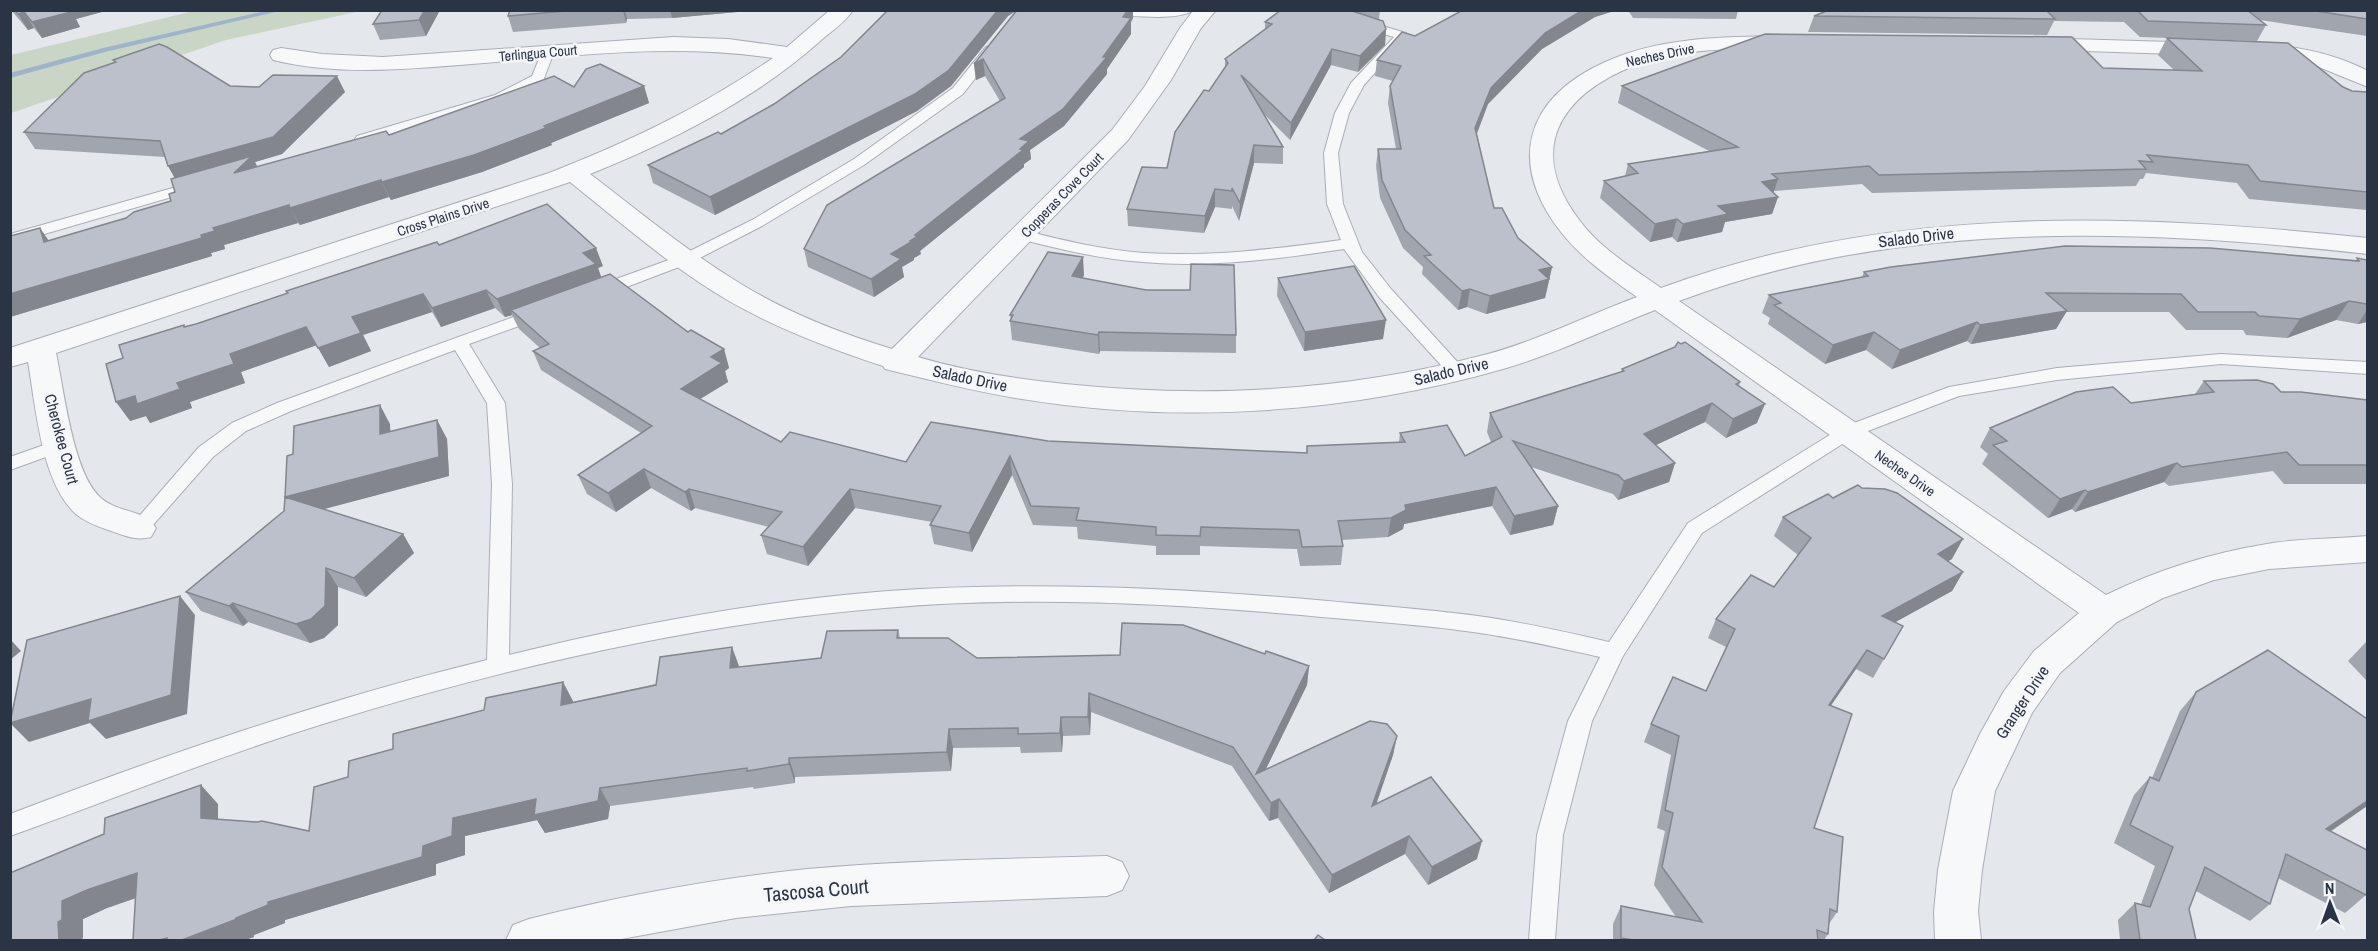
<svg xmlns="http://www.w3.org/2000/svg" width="2378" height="951" font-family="'Archivo Narrow',sans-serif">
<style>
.green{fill:#c9d6c5}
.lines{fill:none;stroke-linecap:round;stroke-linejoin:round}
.stream{fill:#9fb4cc;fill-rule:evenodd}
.lane-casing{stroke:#a9aeb7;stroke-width:2}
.street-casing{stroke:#a9aeb7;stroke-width:2}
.lane{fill:#f7f8fa;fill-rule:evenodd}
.street{fill:#f7f8fa;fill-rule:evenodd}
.wall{fill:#a1a5ae}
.shaded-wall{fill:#83868d}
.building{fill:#bbc0ca;stroke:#83868d;stroke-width:1.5}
.labels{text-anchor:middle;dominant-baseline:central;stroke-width:5;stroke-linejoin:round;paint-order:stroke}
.far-street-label{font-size:14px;fill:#2b3445;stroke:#f4f6f9}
.street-label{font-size:16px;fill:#2b3445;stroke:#f4f6f9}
.near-street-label{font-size:20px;fill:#2b3445;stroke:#f4f6f9}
</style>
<rect width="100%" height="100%" fill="#e4e7ec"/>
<polygon class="green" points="194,11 361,11 226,40 11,113 11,55"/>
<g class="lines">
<polygon class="stream" points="269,10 284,10 105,52 10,78 10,73 103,48"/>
<g class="lane-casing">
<g id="lane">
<path d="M1102,10H1194C1177,22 1129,15 1108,14Z"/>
<path d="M1362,20L1406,33L1408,36L1364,85L1349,113L1338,153L1343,204L1362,252L1391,289L1462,367L1465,371L1462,375H1450L1379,297L1344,249C1278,259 1210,268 1143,262C1100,259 1058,249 1016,238L1014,235L1022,230C1062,240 1103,250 1144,253C1210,257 1276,249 1341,240L1327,204L1324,153L1335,113L1351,83L1394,37L1358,27L1356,24L1358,21Z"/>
<polygon points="991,46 997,50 963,94 864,165 762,226 692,262 603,296 597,297 589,292 591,288 680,256 752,220 854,159 953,88 986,47"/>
<polygon points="548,48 554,52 543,81 505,101 367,142 362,143 355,139 357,136 495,95 532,76 542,52"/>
<polygon points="201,180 206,181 208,184 206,187 10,244 10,234"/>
<path d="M538,308L544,309L546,313L544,317L469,344L505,403L512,484L509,655C633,624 761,601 888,591C1030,581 1175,588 1317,600C1370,605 1424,609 1478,616C1522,622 1565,632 1609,642L1688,523L1841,428L1949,387L2057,368L2221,354L2368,362V374L2221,364L2057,380L1959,396L1855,436L1702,533L1623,656L1592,721L1563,835L1555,940H1529L1537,835L1568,721L1600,657C1560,648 1521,639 1480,633C1421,624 1361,621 1301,615C1164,603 1023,596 885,608C696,623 507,667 326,723C219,756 116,798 10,836V814C167,754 324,700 487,660L492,484L487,403L455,350L291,411L246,431L213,457L146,533L139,535L132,533L129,528L199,447L232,423L277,403Z"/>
<polygon points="61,439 68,441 71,445 68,449 10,470 10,457"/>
</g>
</g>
<g class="street-casing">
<g id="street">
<path d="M830,10H853C845,23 830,32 819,42C754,100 672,141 590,174C640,212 688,252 741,284C788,313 840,333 892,349L1112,130L1145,86L1180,28L1193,11L1216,10L1201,28L1171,80L1128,140L918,357C965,371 1016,379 1065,384C1206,399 1347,391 1484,355C1537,341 1586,316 1637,297C1610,278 1581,258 1561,232C1507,163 1525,99 1603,63C1659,37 1723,37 1783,36L1791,37L1794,42L1791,47L1783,48C1740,49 1693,48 1651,60C1570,85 1519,142 1580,221C1601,249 1633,268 1661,288C1889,204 2130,213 2368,238V254C2137,229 1900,218 1679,301L2106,595C2157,570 2211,553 2267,544C2300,538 2334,539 2368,536V562L2269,569L2214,580L2163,598L2117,622L2060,673L2032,713L1995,791L1982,870L1978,911L1981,940H1935L1934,911L1938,870L1953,791L1980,734L2004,691L2034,651L2079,613L1655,310C1604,330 1555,354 1503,369C1348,413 1181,425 1022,399C976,392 930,380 885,369L883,366C828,348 773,327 724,298C669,265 620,222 570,182L56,353C64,390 73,474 101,498C117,513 145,509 156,528L151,537C136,541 126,536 111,531C100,527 87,523 77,515C41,484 36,407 28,362L10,367V348L549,173C631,141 700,108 773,58C668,42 564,57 459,65C397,70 334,75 273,60L270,55L273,50L281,48L322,54L383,57L673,37L728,39L787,47Z"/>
<polygon points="2036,38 2206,43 2214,44 2217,49 2214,54 2206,55 2028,49 2025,44 2028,39"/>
<path d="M2258,44C2296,46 2333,53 2368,71V87L2309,63L2250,55L2247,50L2250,45Z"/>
<path d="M1107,856L1122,862L1129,876L1122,890L1107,896L851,906L736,918L616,940H506L513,925L529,919C621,896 713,879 807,869C906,860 1007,859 1107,856Z"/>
</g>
</g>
<use href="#lane" class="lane"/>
<use href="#street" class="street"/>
</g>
<g class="wall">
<polygon points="11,10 109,10 76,19 80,27 42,38 34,28 28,30"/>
<polygon points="440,10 426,36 380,40 373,24"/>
<polygon points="510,10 759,10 672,18 627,19 626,23 513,32 508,16"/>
<polygon points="888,10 1133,10 1133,18 1131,22 1131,34 1107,69 1107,74 1064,126 1030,150 1031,159 1024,164 1024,167 920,251 921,254 914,258 914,260 902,267 904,277 874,297 808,267 804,249 1000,101 985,76 976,80 974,64 1016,11 1008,16 951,86 917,111 715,215 653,183 648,165 721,134 774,104 841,57"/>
<polygon points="1281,10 1380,10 1379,19 1386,29 1385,45 1358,72 1331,65 1290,140 1264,114 1283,147 1283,164 1254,163 1239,221 1232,206 1232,209 1215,207 1204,233 1128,226 1127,209 1167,168 1209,91 1225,68 1225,59 1265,29 1265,22"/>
<polygon points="1463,10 1617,10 1595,17 1542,49 1488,104 1477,134 1494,208 1518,238 1552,267 1545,298 1486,314 1467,307 1458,310 1422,274 1423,267 1403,248 1380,198 1376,166 1378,149 1396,149 1388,103 1390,86 1393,81 1375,76 1377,60 1415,36"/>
<polygon points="1628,10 1738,10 1736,19 1633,18"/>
<polygon points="1823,10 2367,10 2367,36 2260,20 2266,25 2257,41 2140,37 2124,22 2054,21 2047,35 1808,32 1814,16 1825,12"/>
<polygon points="2167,38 2343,87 2352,91 2367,92 2367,210 2249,199 2237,183 2146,173 2143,179 2140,179 2136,186 1872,193 1862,184 1774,191 1774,193 1778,197 1772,214 1725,222 1722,232 1677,242 1672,237 1650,242 1600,198 1604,181 1625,176 1628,164 1709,151 1618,103 1622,86 2103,68 2174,70 2158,55"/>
<polygon points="113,60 230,86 345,92 282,154 255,162 257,167 389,135 574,87 644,86 649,103 551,143 552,145 482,172 391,200 389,197 300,225 298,223 224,245 225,249 211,253 212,256 10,317 10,236 40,228 49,241 126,218 171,201 175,192 175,178 165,157 35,149 24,132 115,62"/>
<polygon points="439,245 603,266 598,268 601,277 688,332 724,349 729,368 725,371 728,382 700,399 781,442 906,462 1048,441 1306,453 1307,446 1399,442 1400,433 1465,456 1491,442 1487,432 1490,413 1621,372 1622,369 1740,382 1739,386 1757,423 1726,438 1705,422 1656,445 1675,463 1669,482 1618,500 1613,494 1531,467 1558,506 1553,525 1510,535 1492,506 1404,524 1403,529 1388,537 1342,540 1343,546 1341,565 1300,566 1297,549 1200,546 1200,555 1156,555 1156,546 1078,539 1077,527 1033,525 1012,475 972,552 934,544 930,525 932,522 855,508 808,566 767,554 761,535 769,527 695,508 691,511 651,488 616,512 587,494 578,475 641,433 541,370 533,351 540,348 519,329 512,315 505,317 495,308 441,327 432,312 363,335 371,351 329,367 317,345 241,372 245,383 190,402 192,408 150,423 146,416 130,421 123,358 184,325 185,327 196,324"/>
<polygon points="2357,258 2367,260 2367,322 2358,324 2336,320 2287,338 2246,335 2243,330 2186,330 2169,312 2066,312 2056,329 1971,344 1967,341 1892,369 1866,350 1825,364 1768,324 1770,318 1762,313 1769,295 1862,277 1864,272 2356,261"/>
<polygon points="1084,275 1083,278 1236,335 1236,353 1100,351 1099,354 1012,340 1010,321 1011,319 1010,315"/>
<polygon points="1278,278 1383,339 1304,351 1277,296"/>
<polygon points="2204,381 2281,392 2367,400 2367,484 2284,484 2273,471 2169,486 2164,482 2075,512 2072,509 2048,518 1982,464 1988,454 1980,447 1990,428 2131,403 2195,394"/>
<polygon points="437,420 447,439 449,476 323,509 403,534 414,553 366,597 338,587 338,625 324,638 310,643 248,622 243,626 201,611 186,592 390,424 390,432"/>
<polygon points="1833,498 1952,559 1948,561 1963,572 1952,591 1895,622 1903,626 1873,678 1856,669 1831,705 1814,828 1837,912 1829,924 1828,934 1824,940 1613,940 1613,924 1621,906 1676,917 1654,885 1665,831 1657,828 1671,755 1644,742 1651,724 1706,691 1726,647 1708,638 1716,619 1774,587 1798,555 1774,536 1783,517"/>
<polygon points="898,630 900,638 977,658 1265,654 1309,666 1307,685 1266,769 1397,736 1393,755 1376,805 1477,859 1428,885 1405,854 1329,893 1278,818 1269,821 1232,766 1091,712 1090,735 1063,736 1062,752 1021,753 1020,747 953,748 951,771 795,777 795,783 754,789 753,787 610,806 608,819 545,833 537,820 465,836 465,855 436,864 436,875 285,920 285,923 254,935 254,937 245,940 133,940 136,898 107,908 83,919 83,938 79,940 10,940 218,804 218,819 309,831 348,777 573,701 573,702 739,666 739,667 821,658"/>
<polygon points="2366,642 2367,642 2367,681 2348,661"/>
<polygon points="2196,692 2367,806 2330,832 2366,895 2345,913 2278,878 2270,904 2250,921 2196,891 2189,909 2196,940 2120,940 2118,920 2135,903 2141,904 2155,866 2114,843 2134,795 2150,777 2152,778 2180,711"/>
</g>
<g class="shaded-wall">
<polygon points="68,10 109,10 76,19 80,27 42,38 32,22"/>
<polygon points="425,10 440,10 426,36 419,20"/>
<polygon points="623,10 625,10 627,19 626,23"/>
<polygon points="670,10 759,10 672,18"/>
<polygon points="998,10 1017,10 1008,16 951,86 917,111 715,215 710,197"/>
<polygon points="1128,10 1133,10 1133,18 1131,22 1131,34 1107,69 1107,74 1064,126 1030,150 1031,159 1024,164 1024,167 920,251 921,254 914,258 914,260 902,267 904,277 874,297 871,279 891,254 910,241 1020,139 1103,57"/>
<polygon points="1583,10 1617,10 1595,17 1542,49 1488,104 1472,145 1475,128 1491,88 1545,33"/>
<polygon points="24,12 34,28 28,30 18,14"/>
<polygon points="1386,29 1385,45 1358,72 1360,56"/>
<polygon points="1332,49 1331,65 1290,140 1291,123"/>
<polygon points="983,59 985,76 976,80 974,64"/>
<polygon points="337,76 345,92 282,154 255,162 261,174 234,173 178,184 168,166"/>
<polygon points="644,86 649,103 551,143 552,145 482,172 391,200 382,182 544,126"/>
<polygon points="1254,145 1254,163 1239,221 1240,203"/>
<polygon points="1778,179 1772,197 1762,182"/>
<polygon points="381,180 389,197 300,225 290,208"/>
<polygon points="1215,189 1215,207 1204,233 1205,216"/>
<polygon points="1778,197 1772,214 1725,222 1722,232 1677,242 1683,224 1718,206"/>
<polygon points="289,205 298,223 224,245 225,249 211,253 212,256 10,317 10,294 201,235 213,228"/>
<polygon points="1677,219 1672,237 1650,242 1655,224"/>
<polygon points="40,228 52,246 44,242"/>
<polygon points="596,248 603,266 598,268 603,282 511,310 512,315 505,317 497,299 583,253"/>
<polygon points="1083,257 1084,275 1073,295 1072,276"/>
<polygon points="1552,267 1545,298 1486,314 1490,296 1539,270"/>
<polygon points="1470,289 1467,307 1458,310 1462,291"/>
<polygon points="486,290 495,308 441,327 432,308"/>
<polygon points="423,294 432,312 363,335 371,351 329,367 318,348 352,317"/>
<polygon points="2349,301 2336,320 2287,338 2300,319"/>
<polygon points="2367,310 2367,322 2358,324"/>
<polygon points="2067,311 2056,329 1971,344 1980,325"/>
<polygon points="1386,320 1383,339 1304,351 1305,332"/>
<polygon points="1977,322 1967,341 1892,369 1900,350"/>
<polygon points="306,327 317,345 241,372 245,383 190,402 192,408 150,423 146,416 130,421 116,402 177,383 230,354"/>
<polygon points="1099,332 1100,351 1099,354 1098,335"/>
<polygon points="1874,332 1866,350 1825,364 1833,345"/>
<polygon points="724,349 729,368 725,371 728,382 687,407 681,389 711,357"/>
<polygon points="1712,403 1705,422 1639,453 1644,434"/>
<polygon points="1765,404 1757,423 1726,438 1733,419"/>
<polygon points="380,405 390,424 391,453 380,434"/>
<polygon points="437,420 447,439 449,476 298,516 285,497"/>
<polygon points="1010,456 1012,475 972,552 969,533"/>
<polygon points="1675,463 1669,482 1618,500 1624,481"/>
<polygon points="2177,463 2164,482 2075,512 2088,492"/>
<polygon points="644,469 651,488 616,512 608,493"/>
<polygon points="1496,487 1492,506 1404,524 1403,529 1388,537 1391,518 1405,505"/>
<polygon points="689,489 695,508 691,511 685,492"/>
<polygon points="850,489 855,508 808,566 803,547"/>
<polygon points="2085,490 2072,509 2048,518 2060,499"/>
<polygon points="1558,506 1553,525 1510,535 1514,516"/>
<polygon points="403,534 414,553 366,597 354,578"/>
<polygon points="1963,539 1952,559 1927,573 1938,554"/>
<polygon points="326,568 338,587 338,625 324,638 310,643 296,624"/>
<polygon points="1963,572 1952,591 1872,635 1882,616"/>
<polygon points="180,596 195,615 187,714 106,739 90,723 29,742 10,723"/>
<polygon points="233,603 248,622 243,626 229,606"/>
<polygon points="10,639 21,651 10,660"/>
<polygon points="732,647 739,666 738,687 730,668"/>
<polygon points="1867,650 1856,669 1819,723 1829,705"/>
<polygon points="1309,666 1307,685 1258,785 1256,774"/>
<polygon points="563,682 573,701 571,723 561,705"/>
<polygon points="1089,693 1091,712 1090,735 1088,717"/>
<polygon points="1061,717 1063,736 1062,752 1060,733"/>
<polygon points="949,729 953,748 951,771 947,752"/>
<polygon points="1397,736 1393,755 1369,825 1372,806"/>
<polygon points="789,758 795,777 795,783 789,764"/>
<polygon points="201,785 218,804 218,836 201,818"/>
<polygon points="600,788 610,806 608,819 545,833 537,820 465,836 465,855 436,864 436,875 285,920 285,923 254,935 254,937 245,940 182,940 236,918 268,902 423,846 453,818 536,799"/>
<polygon points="1279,799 1278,818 1269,821 1271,803"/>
<polygon points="2367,801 2367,806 2306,848 2326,829"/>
<polygon points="1409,836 1405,854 1329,893 1332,875"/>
<polygon points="1482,841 1477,859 1428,885 1432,867"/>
<polygon points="137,873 156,891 107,908 83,919 83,938 79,940 59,940 58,922 62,901 87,890"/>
</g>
<g class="building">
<polygon points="15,10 70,10 71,12 32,22 24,12 18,14"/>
<polygon points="382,10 425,10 419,20 373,24"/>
<polygon points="510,10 577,10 508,16"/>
<polygon points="888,10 998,10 949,70 915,94 710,197 648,165 718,132 721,134 774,104 841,57"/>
<polygon points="1017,10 1128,10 1123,17 1131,18 1103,57 1107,57 1063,109 1020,139 1029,141 1020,149 1023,150 915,235 918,236 910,241 911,242 891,254 901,259 871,279 804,249 827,205 1005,98 983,59 974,64"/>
<polygon points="1281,10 1349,10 1383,21 1386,29 1360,56 1332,49 1291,123 1241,75 1283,147 1254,145 1240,203 1232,188 1232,191 1215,189 1205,216 1127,209 1142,167 1167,168 1175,132 1204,90 1209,91 1228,63 1225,59 1272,24 1265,22"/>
<polygon points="1463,10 1583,10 1545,33 1491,88 1475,128 1494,208 1502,208 1518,238 1552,267 1539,270 1549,279 1490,296 1470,289 1462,291 1424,256 1431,255 1405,230 1382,180 1378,149 1401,149 1390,86 1401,66 1377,60 1402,32 1415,36"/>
<polygon points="1829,10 2046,10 2055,19 1814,16"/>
<polygon points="2137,10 2247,10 2266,25 2148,21"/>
<polygon points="2310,10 2367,10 2367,19"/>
<polygon points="1765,34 2072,37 2103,68 2202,71 2167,38 2288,43 2343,87 2352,91 2367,92 2367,192 2260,181 2248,165 2147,155 2153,162 2139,161 2146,169 1879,175 1869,166 1772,174 1778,179 1762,182 1778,197 1718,206 1728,214 1683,224 1677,219 1655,224 1604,181 1638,173 1628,164 1738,147 1622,86"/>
<polygon points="159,44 167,47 230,86 259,87 273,75 337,76 273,137 168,166 160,141 24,132 84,73 116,62 113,60"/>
<polygon points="600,64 644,86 544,126 546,128 474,155 382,182 381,180 290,208 289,205 213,228 215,231 201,235 202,238 10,294 10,236 40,228 44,242 126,218 134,212 171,201 169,194 175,192 171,179 252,156 234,173 386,131 389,135 554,76 574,87 586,69"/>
<polygon points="547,204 596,248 583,253 596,264 497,299 486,290 432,308 423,294 352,317 361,333 318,348 306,327 230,354 234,364 177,383 180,389 137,404 135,396 116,402 106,364 123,358 119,345 184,325 184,327 196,324 288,293 286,291 437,242 439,245"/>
<polygon points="2065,246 2210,248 2359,261 2357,258 2367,260 2367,304 2349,301 2300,319 2259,316 2255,312 2198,312 2181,294 2046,293 2067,311 1980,325 1977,322 1900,350 1874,332 1833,345 1774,305 1781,303 1769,295 1868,276 1864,272 1891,267"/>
<polygon points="1048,252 1083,257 1072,276 1146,290 1190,290 1191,264 1234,265 1236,335 1099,332 1098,335 1010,321 1013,315 1010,315"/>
<polygon points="1354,266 1386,320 1305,332 1278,278"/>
<polygon points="610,274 688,332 691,330 724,349 711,357 722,363 681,389 781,442 790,432 906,462 931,422 1048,441 1307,453 1307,446 1405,442 1400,433 1447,425 1465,456 1502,437 1490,413 1624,371 1622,369 1675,347 1678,342 1681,344 1685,342 1740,382 1736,384 1765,404 1733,419 1712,403 1644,434 1675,463 1624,481 1618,475 1513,441 1558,506 1514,516 1496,487 1405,505 1406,510 1391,518 1338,521 1343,546 1302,547 1299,530 1201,527 1200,536 1156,535 1156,527 1076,520 1079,508 1031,506 1010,456 969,533 930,525 941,506 850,489 803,547 761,535 782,512 689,489 685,492 644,469 608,493 578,475 652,426 533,351 549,344 511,310"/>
<polygon points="2257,380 2273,384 2281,392 2301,392 2367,400 2367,465 2299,465 2287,452 2182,467 2177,463 2088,492 2085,490 2060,499 1993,445 2007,441 1990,428 2076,392 2113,387 2131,403 2214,392 2204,381"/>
<polygon points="380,405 380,434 437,420 439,457 285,497 287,456 293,454 294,426"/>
<polygon points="1858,485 1862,488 1885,489 1897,493 1963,539 1938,554 1963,572 1882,616 1903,626 1884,659 1867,650 1829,705 1852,714 1814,828 1843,837 1837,912 1830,909 1828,934 1817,930 1818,940 1633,940 1621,938 1621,906 1702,922 1662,867 1673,813 1665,810 1679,736 1651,724 1673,677 1706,691 1735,629 1716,619 1751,575 1774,587 1811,538 1783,517 1828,494 1833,498"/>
<polygon points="285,497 403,534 354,578 326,568 325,606 311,619 296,624 233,603 229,606 186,592 284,511"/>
<polygon points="180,596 171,695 88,721 91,699 10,723 27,640"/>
<polygon points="1122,623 1183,625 1265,654 1266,651 1309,666 1256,774 1370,721 1387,724 1397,736 1372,806 1431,777 1482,841 1432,867 1409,836 1332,875 1279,799 1271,803 1233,747 1089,693 1088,717 1061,717 1060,733 1018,734 1018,728 949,729 947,752 789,758 789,764 747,771 747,768 600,788 598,801 534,815 536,799 453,818 452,836 423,846 422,857 268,902 268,905 236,918 237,919 182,940 167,940 167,938 160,940 133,940 137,873 87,890 62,901 62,920 58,922 59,940 10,940 10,873 104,834 105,818 201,785 201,818 257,822 262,821 309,831 314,787 348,777 349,761 393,749 393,734 484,710 486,698 563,682 561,705 656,685 660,657 732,647 730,668 821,658 827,631 898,630 897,638 948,638 977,658 1120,655"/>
<polygon points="2268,650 2367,719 2367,801 2326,829 2367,850 2367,892 2366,895 2286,854 2270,904 2205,867 2189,909 2196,940 2140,940 2135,903 2150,907 2173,847 2130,825 2150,777 2159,781 2196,692"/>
<polygon points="1318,935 1325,940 1314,940"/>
</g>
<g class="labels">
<g class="far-street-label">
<text transform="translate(538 53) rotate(-5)">Terlingua Court</text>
<text transform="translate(1660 55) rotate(-12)">Neches Drive</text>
<text transform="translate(1062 195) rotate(-46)">Copperas Cove Court</text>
<text transform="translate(443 217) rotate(-18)">Cross Plains Drive</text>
<text transform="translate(1905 473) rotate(35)">Neches Drive</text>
</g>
<g class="street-label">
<text transform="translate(1916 237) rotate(-7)">Salado Drive</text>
<text transform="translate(1451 371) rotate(-13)">Salado Drive</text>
<text transform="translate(970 378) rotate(12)">Salado Drive</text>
<text transform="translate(62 439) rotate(75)">Cherokee Court</text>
<text transform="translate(2022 702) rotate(-57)">Granger Drive</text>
</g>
<g class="near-street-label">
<text transform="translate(816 890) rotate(-5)">Tascosa Court</text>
</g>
</g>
<rect width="2378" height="951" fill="none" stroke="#2b3445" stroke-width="24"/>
<g transform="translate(2330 903) rotate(359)" stroke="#f4f6f9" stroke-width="4.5" paint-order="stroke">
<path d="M0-4.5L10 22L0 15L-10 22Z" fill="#2b3445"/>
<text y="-9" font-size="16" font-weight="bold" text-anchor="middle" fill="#2b3445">N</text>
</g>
</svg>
